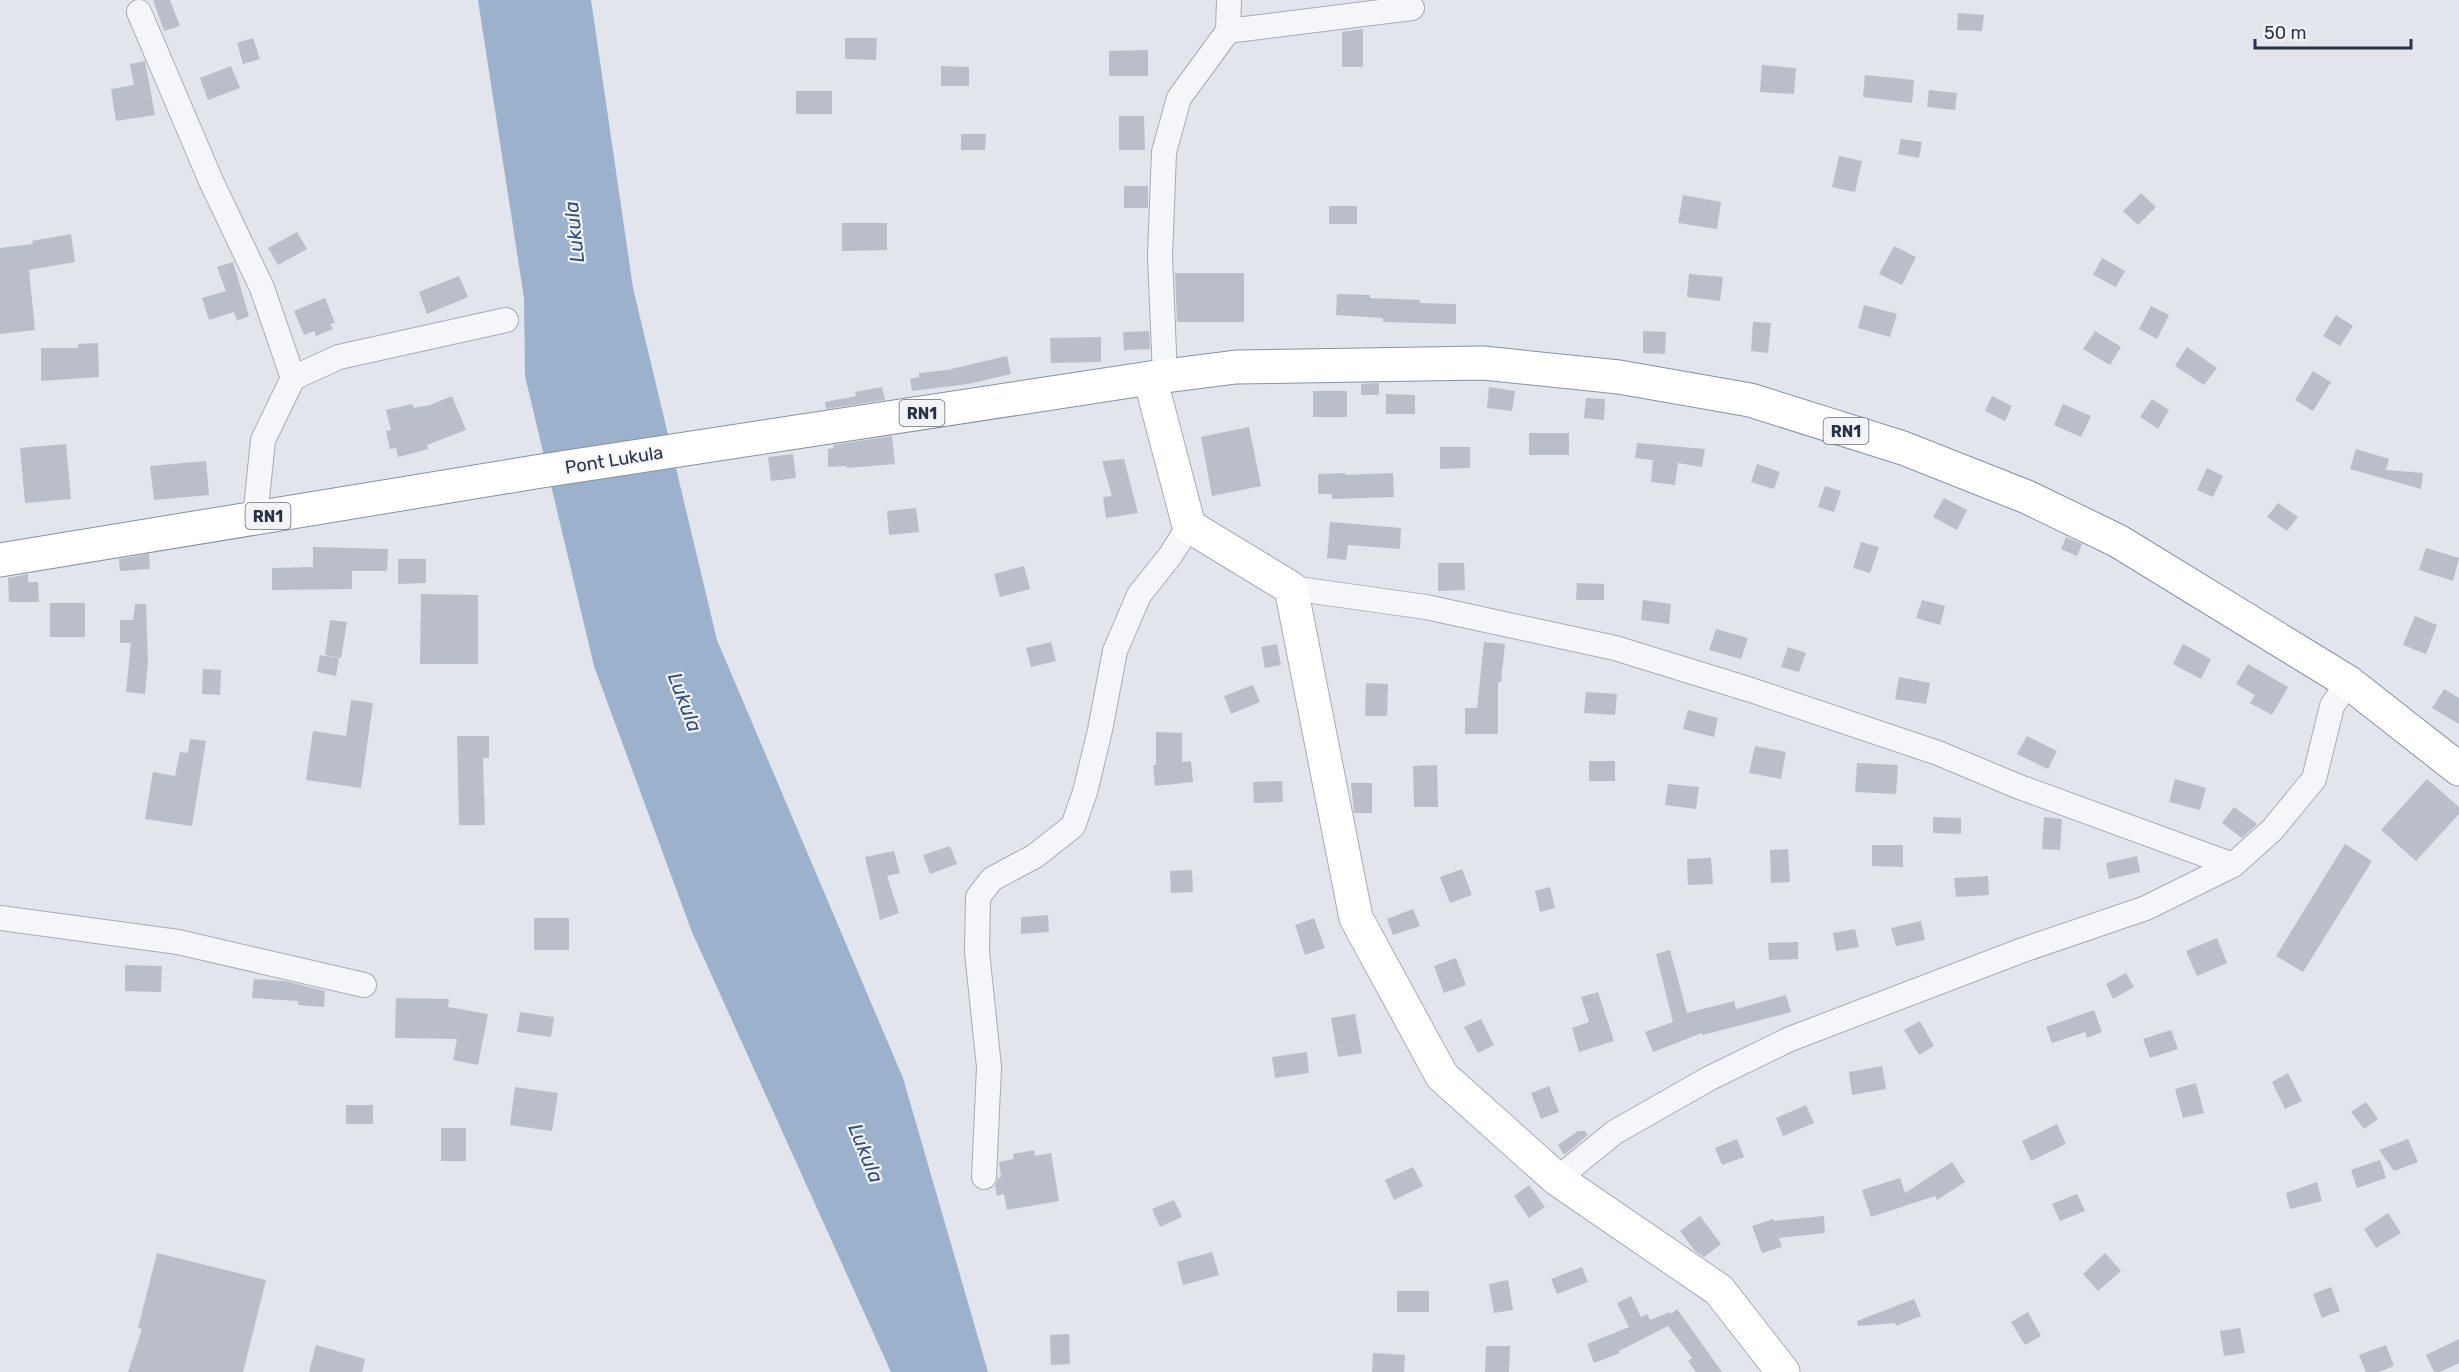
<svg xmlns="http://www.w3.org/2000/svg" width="2459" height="1372" font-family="Rubik,sans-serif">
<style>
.water{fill:#9bb1cc}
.building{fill:#b9bec9}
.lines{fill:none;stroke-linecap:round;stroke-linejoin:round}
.street-casing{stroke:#a7abb6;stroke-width:26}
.secondary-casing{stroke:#a7abb6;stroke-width:35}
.highway-casing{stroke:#8891a2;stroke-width:35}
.street{stroke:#f5f6f9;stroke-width:24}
.secondary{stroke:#fff;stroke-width:33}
.highway{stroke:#fff;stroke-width:33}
.labels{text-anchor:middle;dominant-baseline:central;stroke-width:4.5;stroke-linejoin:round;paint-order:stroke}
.shield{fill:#f2f4f8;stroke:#656c7a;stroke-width:1.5}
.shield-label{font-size:16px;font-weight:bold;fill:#293144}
.street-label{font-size:18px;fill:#293144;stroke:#f2f4f8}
.water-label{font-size:20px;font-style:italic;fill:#314e7a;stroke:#f2f4f8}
</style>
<rect width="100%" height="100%" fill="#e2e5eb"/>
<polygon class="water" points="478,0 591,0 633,288 717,640 903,1078 988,1372 891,1372 692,932 594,666 525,376 524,298"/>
<g class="building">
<polygon points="153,0 170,0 180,26 164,31"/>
<polygon points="1958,13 1984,15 1982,31 1957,30"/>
<polygon points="1363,29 1363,67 1342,67 1342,32"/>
<polygon points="253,38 260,59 243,64 237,43"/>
<polygon points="845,38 877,38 876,60 845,59"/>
<polygon points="1148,50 1148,76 1109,76 1109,51"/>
<polygon points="145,61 155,115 116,121 111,89 134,85 130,64"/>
<polygon points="1762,65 1796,68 1794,94 1760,92"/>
<polygon points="231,66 240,88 208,100 200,78"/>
<polygon points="941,66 969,67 969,86 941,86"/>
<polygon points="1865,75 1914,80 1912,103 1863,97"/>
<polygon points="1929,90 1957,93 1955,110 1927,107"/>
<rect x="796" y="91" width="36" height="23"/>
<polygon points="1119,116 1144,116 1145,150 1119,150"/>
<polygon points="961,134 986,134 985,150 961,150"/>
<polygon points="1901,139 1922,142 1919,158 1898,154"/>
<polygon points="1839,156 1862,161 1855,192 1832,187"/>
<rect x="1124" y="186" width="24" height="22"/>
<polygon points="2141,193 2156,207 2138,225 2123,211"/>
<polygon points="1683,195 1721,202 1717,229 1678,223"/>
<rect x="1329" y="206" width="28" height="18"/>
<polygon points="842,223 887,223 887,250 842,251"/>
<polygon points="297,232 307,249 278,265 268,248"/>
<polygon points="71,234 75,262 29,270 35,330 0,334 0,248 33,244 32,241"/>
<polygon points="1894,246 1916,257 1902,285 1879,274"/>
<polygon points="2102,258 2125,271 2116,287 2093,275"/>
<polygon points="233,262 249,316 237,321 234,312 209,320 202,298 226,291 217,267"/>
<polygon points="1175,273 1244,273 1244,322 1177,322"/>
<polygon points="1689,274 1723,277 1720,301 1687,297"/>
<polygon points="459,276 468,297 427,314 419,292"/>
<polygon points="1337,294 1370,295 1370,298 1420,300 1420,303 1456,304 1456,324 1383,322 1383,318 1336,315"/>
<polygon points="325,298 335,323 330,324 333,329 316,336 314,331 304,335 294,311"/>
<polygon points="1864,305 1897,314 1890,337 1858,328"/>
<polygon points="2151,306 2169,315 2157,339 2139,329"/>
<polygon points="2336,315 2353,326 2340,346 2323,336"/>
<polygon points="1753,322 1771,323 1768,353 1751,351"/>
<polygon points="1149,331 1150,349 1124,350 1123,332"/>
<polygon points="1643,331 1666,332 1665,354 1643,353"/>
<polygon points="2095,331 2121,347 2110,365 2083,349"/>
<polygon points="1101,337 1101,362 1051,363 1050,338"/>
<polygon points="98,343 99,377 41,381 41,348 78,348 78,344"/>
<polygon points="2187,347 2217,368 2204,385 2175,366"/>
<polygon points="1007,356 1011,374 968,384 912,391 910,379 919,377 919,373 947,370"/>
<polygon points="2313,371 2331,382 2313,411 2295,400"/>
<polygon points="1379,383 1379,395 1361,395 1361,384"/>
<polygon points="882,387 885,400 826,409 825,402 856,396 855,392"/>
<polygon points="1489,387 1515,391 1512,411 1487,408"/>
<rect x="1313" y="391" width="34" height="26"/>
<polygon points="1386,394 1415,395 1415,414 1386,414"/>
<polygon points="452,396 466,430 427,445 428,449 398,457 396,448 390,449 386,431 391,430 386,410 412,404 414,408 430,405"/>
<polygon points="1992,396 2012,406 2005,421 1985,411"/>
<polygon points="1586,398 1605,399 1604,420 1584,418"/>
<polygon points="2152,399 2169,410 2158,429 2140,417"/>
<polygon points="2063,404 2091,416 2081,437 2054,425"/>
<polygon points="1249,427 1261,486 1212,496 1201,437"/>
<rect x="1529" y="433" width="40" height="22"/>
<polygon points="892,436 895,464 847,468 846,466 828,467 828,449 834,448 833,445"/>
<polygon points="1637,443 1705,449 1702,467 1678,463 1675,485 1651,482 1653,460 1635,458"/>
<polygon points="66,444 71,499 25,503 20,448"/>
<polygon points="1440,447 1470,447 1470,468 1440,469"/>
<polygon points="2356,449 2389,459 2386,470 2423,473 2421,489 2350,469"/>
<polygon points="793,454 796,478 771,481 768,457"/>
<polygon points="1124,459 1138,513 1106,518 1103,497 1112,496 1102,461"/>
<polygon points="206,461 209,495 154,500 150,466"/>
<polygon points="1757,464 1780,472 1774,489 1751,482"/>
<polygon points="2207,468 2223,476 2213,497 2197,490"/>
<polygon points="1345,473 1345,475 1393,473 1394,497 1332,499 1332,494 1318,494 1318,474"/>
<polygon points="1825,486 1841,491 1834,512 1818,507"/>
<polygon points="1944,498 1967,510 1957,530 1933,517"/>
<polygon points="2278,503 2298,517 2287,531 2267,517"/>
<polygon points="916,508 919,532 889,535 887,511"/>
<polygon points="1330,522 1401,528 1400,549 1348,545 1346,560 1327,558"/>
<polygon points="2066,537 2082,544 2077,556 2061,549"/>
<polygon points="1861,542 1879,547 1870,573 1853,568"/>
<polygon points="313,547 388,549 387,571 352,571 352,589 272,590 272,568 313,567"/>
<polygon points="2426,548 2459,558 2453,581 2419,570"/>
<polygon points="149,554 150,569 120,571 119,559"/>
<polygon points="398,559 426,559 426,583 398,584"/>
<polygon points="1438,563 1464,563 1465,590 1438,591"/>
<polygon points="1024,566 1030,589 1000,597 994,574"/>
<polygon points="28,574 28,582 38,582 39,602 9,602 8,578"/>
<polygon points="1577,583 1604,584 1604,600 1576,600"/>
<polygon points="421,594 478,595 478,664 420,664"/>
<polygon points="1643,600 1671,604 1669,624 1641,620"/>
<polygon points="1922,600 1945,606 1940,625 1916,618"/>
<rect x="50" y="603" width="35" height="34"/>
<polygon points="135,604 146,604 148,662 145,694 126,692 131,643 120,643 120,620 133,620"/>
<polygon points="2415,616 2437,625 2426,654 2403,645"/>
<polygon points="330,620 347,622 341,658 325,655"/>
<polygon points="1716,629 1748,638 1741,659 1709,650"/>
<polygon points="1051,642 1056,661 1031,667 1026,648"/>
<polygon points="1484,642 1505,644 1501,682 1498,682 1498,734 1465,734 1465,708 1477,708"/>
<polygon points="1277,644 1281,665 1265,668 1261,647"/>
<polygon points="2183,644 2211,659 2201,679 2173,664"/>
<polygon points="1788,647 1806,653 1799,672 1781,667"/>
<polygon points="320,655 339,658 336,676 317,672"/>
<polygon points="2248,664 2288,687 2272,715 2250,703 2255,695 2236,684"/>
<polygon points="203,669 221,670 220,695 202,694"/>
<polygon points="1899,677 1930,683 1926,704 1895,699"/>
<polygon points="1366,683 1388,684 1387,716 1365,716"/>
<polygon points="1253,685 1260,702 1231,714 1224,696"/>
<polygon points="2444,689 2459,698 2459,724 2432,708"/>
<polygon points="1586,692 1617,694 1615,715 1584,713"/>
<polygon points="351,700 373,703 361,788 306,780 313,731 346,736"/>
<polygon points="1688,710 1718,718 1714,737 1683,729"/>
<polygon points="1156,732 1182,733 1182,762 1191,761 1193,782 1155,786 1153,765 1156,765"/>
<polygon points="457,736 489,736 489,758 483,758 485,825 459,825"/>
<polygon points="2027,736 2057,751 2048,769 2017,754"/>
<polygon points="190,739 206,741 192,826 145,819 153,772 175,776 180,752 188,753"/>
<polygon points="1755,746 1786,752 1781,779 1749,773"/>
<rect x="1589" y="761" width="26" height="20"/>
<polygon points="1857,763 1898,765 1896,794 1855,792"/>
<polygon points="1437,765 1438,807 1414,807 1413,766"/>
<polygon points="2175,779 2206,788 2200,810 2169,802"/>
<polygon points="2427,779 2459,807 2459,814 2416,861 2381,830"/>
<polygon points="1282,781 1283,802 1254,803 1253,782"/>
<polygon points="1351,783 1372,783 1372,813 1354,813"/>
<polygon points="1668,784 1699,787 1696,809 1665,805"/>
<polygon points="2234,807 2257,824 2242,838 2222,823"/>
<polygon points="1933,817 1961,818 1961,834 1933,833"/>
<polygon points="2044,817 2062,819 2060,850 2042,849"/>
<polygon points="2345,844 2372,861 2303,972 2276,956"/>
<polygon points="1872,845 1903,845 1903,867 1872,866"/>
<polygon points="950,846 957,864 930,874 923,855"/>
<polygon points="1788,849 1790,882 1771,883 1770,850"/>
<polygon points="894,851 900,873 887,876 899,913 880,920 865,857"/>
<polygon points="2137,856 2140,872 2109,879 2106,863"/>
<polygon points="1711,858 1713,884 1688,885 1687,859"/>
<polygon points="1462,869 1472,895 1450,903 1440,877"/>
<polygon points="1192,870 1193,892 1171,893 1170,871"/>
<polygon points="1988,876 1989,895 1956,897 1954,878"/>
<polygon points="1550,887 1555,908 1540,912 1535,891"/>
<polygon points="1413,909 1420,926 1393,935 1387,919"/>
<polygon points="1048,915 1049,932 1021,934 1021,917"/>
<rect x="534" y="918" width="35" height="32"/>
<polygon points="1314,918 1325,948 1305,955 1295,925"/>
<polygon points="1921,921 1925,940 1896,946 1891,928"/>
<polygon points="1855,929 1859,947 1836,951 1833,933"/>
<polygon points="2217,938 2227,963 2197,976 2186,951"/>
<polygon points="1798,942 1798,959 1769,960 1768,943"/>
<polygon points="1670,950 1687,1013 1734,1001 1736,1009 1786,995 1791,1012 1703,1035 1702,1033 1653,1052 1645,1032 1673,1022 1656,954"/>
<polygon points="1456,958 1466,985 1444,993 1434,966"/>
<polygon points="125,965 162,966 161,992 125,991"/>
<polygon points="2126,973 2134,987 2113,999 2106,984"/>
<polygon points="254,979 285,981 325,991 324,1007 298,1005 298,1001 252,998"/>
<polygon points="1598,992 1614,1041 1579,1052 1572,1028 1589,1022 1581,997"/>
<polygon points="396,998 449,999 448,1007 488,1014 478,1065 453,1060 457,1039 395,1038"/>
<polygon points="2094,1010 2102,1032 2087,1038 2085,1032 2052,1043 2046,1027"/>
<polygon points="520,1012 554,1017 551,1037 517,1032"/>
<polygon points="1355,1014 1362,1053 1338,1057 1331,1018"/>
<polygon points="1481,1019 1494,1045 1478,1053 1464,1027"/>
<polygon points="1920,1021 1934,1046 1919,1055 1904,1030"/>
<polygon points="2171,1030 2178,1049 2150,1058 2143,1039"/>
<polygon points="1307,1052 1309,1073 1275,1078 1272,1057"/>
<polygon points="1882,1066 1886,1089 1852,1095 1849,1072"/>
<polygon points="2288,1073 2302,1101 2285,1109 2272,1082"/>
<polygon points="2196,1083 2204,1113 2183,1118 2175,1089"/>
<polygon points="1549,1086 1559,1112 1541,1119 1531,1093"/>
<polygon points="515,1087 558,1093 552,1131 510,1125"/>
<polygon points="2366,1102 2378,1119 2364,1129 2351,1112"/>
<rect x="346" y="1105" width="27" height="19"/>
<polygon points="1806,1105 1814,1123 1783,1136 1776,1118"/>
<polygon points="2057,1124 2066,1144 2031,1161 2022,1141"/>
<rect x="441" y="1128" width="25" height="33"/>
<polygon points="1578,1131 1585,1131 1588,1135 1564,1155 1558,1145"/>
<polygon points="1737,1139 1744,1157 1722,1165 1715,1148"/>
<polygon points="2408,1139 2418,1162 2394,1171 2379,1150"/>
<polygon points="1034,1150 1035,1156 1051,1153 1059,1201 1007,1210 1004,1194 997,1196 995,1186 998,1178 1001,1177 999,1162 1014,1159 1013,1154"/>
<polygon points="2380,1160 2386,1178 2357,1188 2351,1170"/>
<polygon points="1952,1162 1965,1182 1937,1200 1935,1196 1871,1217 1862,1190 1900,1178 1905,1193"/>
<polygon points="1413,1167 1423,1186 1394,1200 1385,1180"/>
<polygon points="2317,1182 2322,1201 2290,1209 2286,1193"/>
<polygon points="1529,1185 1545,1207 1529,1218 1514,1196"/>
<polygon points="2077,1194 2085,1211 2060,1221 2052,1204"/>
<polygon points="1174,1200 1182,1217 1160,1227 1152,1209"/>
<polygon points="2388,1213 2401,1233 2376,1248 2364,1229"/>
<polygon points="1700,1216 1721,1244 1704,1257 1695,1251 1680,1231"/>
<polygon points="1824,1216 1825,1233 1779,1238 1782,1247 1762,1253 1752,1226 1773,1219 1774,1221"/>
<polygon points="1212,1252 1219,1275 1183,1285 1177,1262"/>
<polygon points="157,1253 266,1280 243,1372 128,1372 142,1329 138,1328"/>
<polygon points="2105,1253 2121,1271 2098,1291 2083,1274"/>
<polygon points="1582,1267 1588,1282 1557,1294 1551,1279"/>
<polygon points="1508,1280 1513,1310 1494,1313 1489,1284"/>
<polygon points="2331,1287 2340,1311 2322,1318 2313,1294"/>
<rect x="1397" y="1291" width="32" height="21"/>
<polygon points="1631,1296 1641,1317 1647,1314 1650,1320 1670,1312 1671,1314 1677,1309 1722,1372 1696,1372 1688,1361 1692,1358 1668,1326 1619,1351 1620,1353 1594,1363 1587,1344 1629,1327 1617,1303"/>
<polygon points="1914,1299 1921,1316 1896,1326 1895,1323 1858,1326 1857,1321"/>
<polygon points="2028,1312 2041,1336 2025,1345 2011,1322"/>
<polygon points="2240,1328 2245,1353 2224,1356 2220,1331"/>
<polygon points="1069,1334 1070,1364 1051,1365 1050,1335"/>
<polygon points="2459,1339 2459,1363 2440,1372 2434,1372 2426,1355"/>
<polygon points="316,1345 365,1359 362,1372 309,1372"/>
<polygon points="2386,1345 2394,1366 2379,1372 2366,1372 2359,1355"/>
<polygon points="1486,1346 1510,1346 1509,1372 1485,1372"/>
<polygon points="1373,1353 1405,1355 1404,1372 1372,1372"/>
</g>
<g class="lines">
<g class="street-casing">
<g id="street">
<polyline points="139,12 211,181 262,288 293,378"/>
<polyline points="1228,31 1412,8"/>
<polyline points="1165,376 1160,256 1164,152 1179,98 1228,31 1229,0"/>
<polyline points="255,518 263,440 293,378 339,357 506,320"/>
<polyline points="1291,588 1426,607 1615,648 1751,690 1938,753 2017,786 2233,865"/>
<polyline points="0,918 178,942 364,985"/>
<polyline points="984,1177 989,1067 977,952 978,897 992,879 1035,856 1073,826 1085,792 1100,730 1115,651 1139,595 1170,556 1189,526"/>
<polyline points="1557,1179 1615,1132 1710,1078 1790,1039 2023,950 2146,908 2233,865 2272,830 2314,779 2332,706 2348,682"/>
</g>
</g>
<g class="secondary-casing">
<polyline id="secondary" points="1150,378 1189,526 1291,588 1356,918 1442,1076 1557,1179 1719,1290 1783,1372"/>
</g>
<g class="highway-casing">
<polyline id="highway" points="0,560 535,472 1150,378 1236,367 1483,363 1619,377 1750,400 1903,448 2027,497 2118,541 2348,682 2459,769"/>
</g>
<use href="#street" class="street"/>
<use href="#secondary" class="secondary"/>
<use href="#highway" class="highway"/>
</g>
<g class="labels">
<g class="shield">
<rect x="899.5" y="400" width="45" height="26" rx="4.5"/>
<rect x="1823.5" y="418" width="45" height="26" rx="4.5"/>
<rect x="245.5" y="503" width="45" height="26" rx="4.5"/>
</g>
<g class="shield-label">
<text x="922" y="413">RN1</text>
<text x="1846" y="431">RN1</text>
<text x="268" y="516">RN1</text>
</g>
<g class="street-label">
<text transform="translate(614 460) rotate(-9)">Pont Lukula</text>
</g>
<g class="water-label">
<text transform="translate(574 232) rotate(-96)">Lukula</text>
<text transform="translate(685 702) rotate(69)">Lukula</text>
<text transform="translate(866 1153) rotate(68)">Lukula</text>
</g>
</g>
<path d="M2255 39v9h156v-9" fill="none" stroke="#293144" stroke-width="3"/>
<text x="2264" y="39" font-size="18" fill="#293144" stroke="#f2f4f8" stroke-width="4.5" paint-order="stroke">50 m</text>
</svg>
